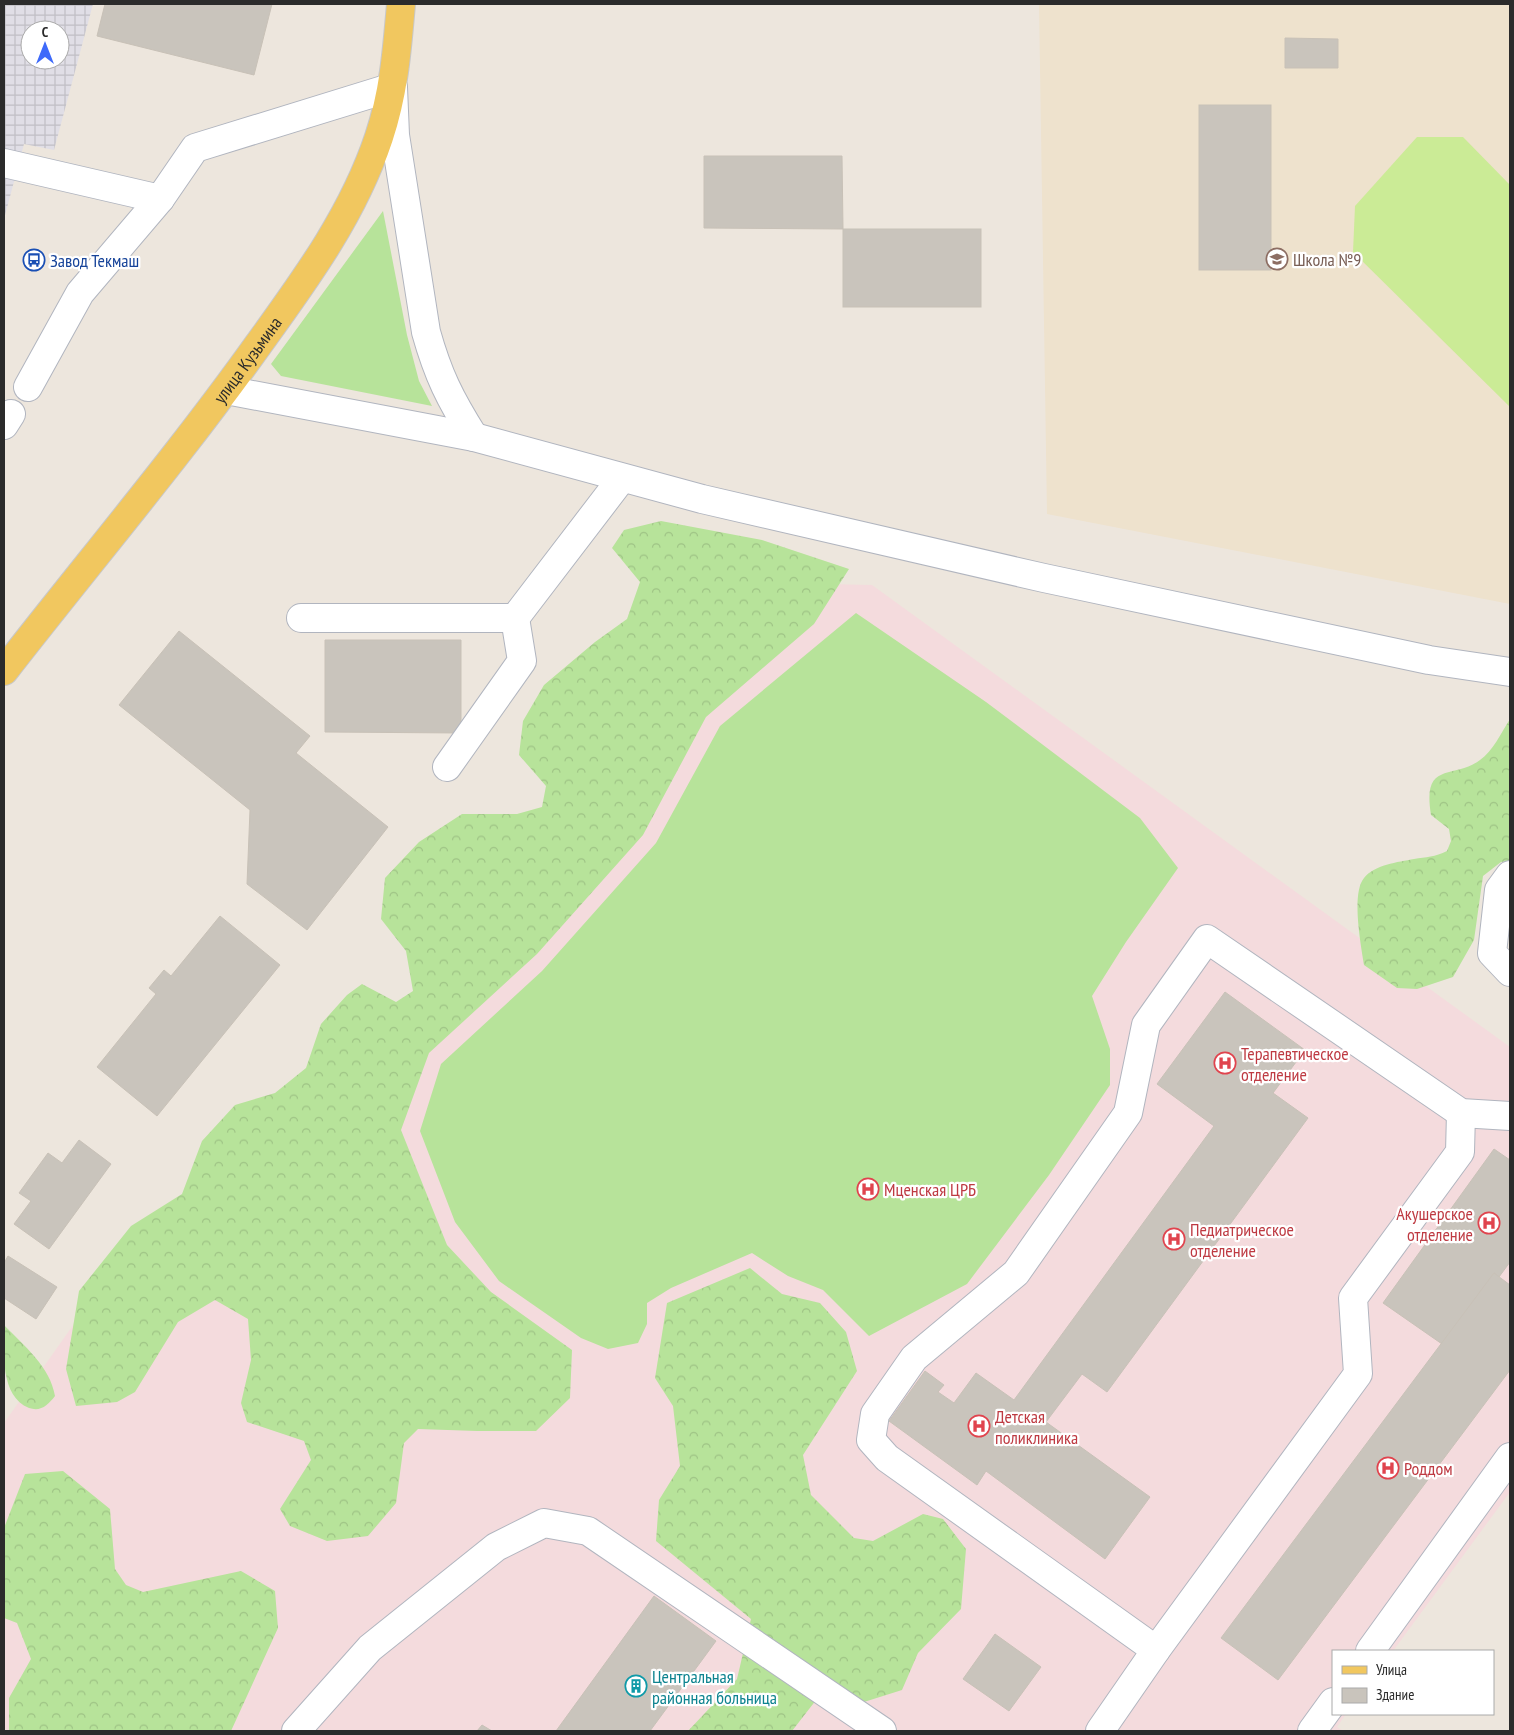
<svg xmlns="http://www.w3.org/2000/svg" width="1514" height="1735" font-family="'PT Sans Narrow',sans-serif">
<style>
.industrial{fill:url(#industrial-grid);fill-rule:evenodd}
.education{fill:#eee2cd}
.medical{fill:#f4dbdd}
.grass{fill:#b7e39a}
.forest{fill:url(#forest-crowns)}
.pitch{fill:#cbeb96}
.building{fill:#c9c4bc;stroke:#c8c1b7}
.lines{fill:none;stroke-linecap:round;stroke-linejoin:round}
.minor-casing{stroke:#b1b5bf;stroke-width:30}
.major-casing{stroke:#c8c8c8;stroke-width:30}
.minor{stroke:#fff;stroke-width:28}
.major{stroke:#f1c75f;stroke-width:28}
.labels{text-anchor:middle;dominant-baseline:central;stroke-width:4.5;stroke-linejoin:round;paint-order:stroke}
.education-label{font-size:18px;fill:#785e54;stroke:#fff;text-anchor:start}
.transit-label{font-size:18px;fill:#164399;stroke:#fff;text-anchor:start}
.street-label{font-size:18px;fill:#2b2b2b;stroke:#fff}
.health-label{font-size:18px;fill:#be3a42;stroke:#fff;text-anchor:start}
.culture-label{font-size:18px;fill:#0d838f;stroke:#fff;text-anchor:start}
</style>
<defs>
<pattern id="industrial-grid" width="8" height="8" patternUnits="userSpaceOnUse" patternTransform="scale(1.25)"><rect width="8" height="8" fill="#e0dee6"/><path d="M0 4h8M4 0v8" fill="none" stroke="#c0bfc5"/></pattern>
<pattern id="forest-crowns" width="20" height="18" patternUnits="userSpaceOnUse" patternTransform="scale(1.25)"><rect width="20" height="18" fill="#b7e39a"/><path d="M2 6a3 3 0 1 1 6 0M12 15a3 3 0 1 1 6 0" fill="none" stroke="#9ec385"/></pattern>
</defs>
<rect width="100%" height="100%" fill="#ede6dd"/>
<path class="industrial" d="M4,4H93L54,150L24,144L4,219ZM30,30H60V60H30Z"/>
<polygon class="education" points="1039,4 1510,4 1510,604 1047,514"/>
<polygon class="medical" points="776,583 872,585 1510,1047 1510,1492 1393,1651 1333,1651 1333,1714 1346,1714 1337,1727 1343,1731 8,1731 4,1728 4,1423 136,1236 315,1141"/>
<g class="grass">
<polygon points="383,211 407,335 419,381 432,406 281,376 271,364"/>
<polygon points="856,613 986,702 1140,818 1178,868 1126,942 1092,996 1110,1049 1110,1085 1049,1175 967,1284 869,1336 823,1290 788,1276 752,1253 671,1288 647,1303 647,1324 638,1343 608,1349 581,1338 499,1281 455,1222 420,1131 441,1064 542,971 656,843 720,726"/>
</g>
<g class="forest">
<polygon points="661,521 762,540 849,569 814,624 706,717 643,835 537,954 429,1053 401,1130 447,1245 491,1292 572,1350 570,1398 536,1431 477,1431 418,1429 404,1443 396,1503 368,1536 327,1541 290,1526 280,1509 311,1460 304,1441 247,1422 241,1403 251,1360 248,1319 215,1300 178,1322 135,1392 117,1402 76,1406 66,1369 79,1291 131,1226 182,1194 202,1141 235,1105 275,1093 306,1068 321,1024 347,995 362,984 396,1002 413,991 406,951 381,919 385,878 419,842 462,814 517,814 542,807 546,786 519,755 523,721 544,685 595,642 627,619 640,582 612,548 624,530"/>
<path d="M1510,719V861L1501,862L1483,876L1474,940L1453,977L1417,989L1397,988L1364,965C1361,945 1351,894 1364,878C1374,865 1398,862 1414,859C1426,857 1435,857 1447,851L1451,841L1449,829L1431,815C1422,760 1453,780 1480,760C1493,751 1501,733 1510,719Z"/>
<polygon points="750,1268 782,1294 820,1303 846,1332 857,1371 803,1455 811,1495 854,1538 873,1541 923,1514 943,1519 966,1549 961,1609 918,1653 902,1690 864,1702 827,1686 792,1731 688,1731 737,1679 751,1619 656,1541 659,1500 680,1466 673,1406 655,1378 667,1303"/>
<path d="M4,1325C24,1346 50,1366 55,1396C48,1405 41,1412 29,1408C0,1396 4,1354 4,1325Z"/>
<polygon points="63,1471 110,1509 115,1569 126,1585 143,1592 241,1571 275,1591 278,1628 231,1731 9,1731 9,1698 31,1659 17,1623 4,1618 4,1528 25,1474"/>
</g>
<polygon class="pitch" points="1417,137 1463,137 1510,185 1510,407 1353,252 1355,206"/>
<g class="building">
<polygon points="105,4 272,4 254,75 97,36"/>
<polygon points="1285,38 1338,39 1338,68 1285,68"/>
<rect x="1199" y="105" width="72" height="165"/>
<polygon points="704,156 842,156 843,229 704,228"/>
<rect x="843" y="229" width="138" height="78"/>
<polygon points="179,631 310,736 296,753 388,827 307,930 247,884 250,810 119,705"/>
<polygon points="325,640 461,640 461,733 325,732"/>
<polygon points="220,916 280,965 157,1116 97,1067 156,994 149,988 164,970 171,976"/>
<polygon points="1225,992 1305,1050 1273,1093 1308,1118 1107,1392 1082,1374 1046,1422 1150,1497 1105,1559 986,1471 977,1485 889,1421 925,1371 944,1385 938,1392 954,1403 976,1373 1014,1400 1214,1126 1157,1084"/>
<polygon points="79,1140 111,1164 49,1249 14,1224 31,1201 19,1193 48,1153 62,1163"/>
<polygon points="1494,1149 1510,1160 1510,1262 1499,1277 1494,1273 1442,1344 1383,1303"/>
<polygon points="8,1256 57,1287 36,1319 4,1298 4,1263"/>
<polygon points="1494,1273 1510,1285 1510,1370 1278,1680 1221,1638"/>
<polygon points="654,1596 716,1641 650,1731 556,1731"/>
<polygon points="995,1634 1041,1667 1009,1711 963,1679"/>
<polygon points="482,1725 492,1731 477,1731"/>
</g>
<g class="lines">
<g class="minor-casing">
<g id="minor">
<polyline points="4,163 160,199"/>
<path d="M28,387L80,293L160,199L195,148L393,87L395,135L426,332C438,375 450,399 474,437"/>
<polyline points="226,390 474,437 702,499 1044,578 1429,660 1510,672"/>
<polyline points="4,425 11,414"/>
<polyline points="301,618 515,618 622,478"/>
<polyline points="447,767 522,661 515,618"/>
<polyline points="1510,875 1499,890 1492,953 1510,972"/>
<polyline points="1156,1650 1358,1374 1353,1298 1460,1152 1461,1113"/>
<polyline points="1370,1651 1510,1457"/>
<polyline points="296,1731 370,1648 496,1547 544,1523 588,1531 882,1731"/>
<polyline points="1100,1731 1156,1650 887,1458 871,1440 875,1414 914,1358 1016,1273 1128,1113 1146,1025 1207,939 1461,1113 1510,1116"/>
<polyline points="1312,1731 1333,1702"/>
</g>
</g>
<g class="major-casing">
<g id="major">
<path id="s1" d="M4,671C88,563 178,457 258,345C305,280 353,215 379,137C394,92 397,50 401,4"/>
</g>
</g>
<use href="#minor" class="minor"/>
<use href="#major" class="major"/>
</g>
<defs>
<g id="school-ring" transform="scale(1.125)"><circle r="9.5" fill="#fff" stroke="#8d6e63" stroke-width="1.5"/><path d="M0-5L7-2L0 1L-7-2ZM-4 1L0 2.5L4 1V4Q0 6-4 4Z" fill="#8d6e63"/></g>
<g id="bus-ring" transform="scale(1.125)"><circle r="9.5" fill="#fff" stroke="#1a4fb4" stroke-width="1.5"/><path d="M-5-6H5V4H4V6H2V4H-2V6H-4V4H-5ZM-3.5-4V0h7V-4ZM-3.5 1.2v1.5H-2V1.2ZM2 1.2v1.5H3.5V1.2Z" fill="#1a4fb4"/></g>
<g id="hospital-ring" transform="scale(1.125)"><circle r="9.5" fill="#fff" stroke="#e0444e" stroke-width="1.5"/><path d="M-5-5h3v3.5h4V-5h3V5h-3V1.5h-4V5h-3Z" fill="#e0444e"/></g>
<g id="building-ring" transform="scale(1.125)"><circle r="9.5" fill="#fff" stroke="#0f9aa8" stroke-width="1.5"/><path d="M-4-6H4V6H1V3H-1V6H-4ZM-2.5-4.3h1.7v1.8h-1.7ZM.8-4.3h1.7v1.8H.8ZM-2.5-1h1.7V.8h-1.7ZM.8-1h1.7V.8H.8Z" fill="#0f9aa8"/></g>
</defs>
<g fill-rule="evenodd">
<use href="#school-ring" x="1277" y="259"/>
<use href="#bus-ring" x="34" y="260"/>
<use href="#hospital-ring" x="1225" y="1063"/>
<use href="#hospital-ring" x="868" y="1189"/>
<use href="#hospital-ring" x="1489" y="1223"/>
<use href="#hospital-ring" x="1174" y="1239"/>
<use href="#hospital-ring" x="979" y="1426"/>
<use href="#hospital-ring" x="1388" y="1468"/>
<use href="#building-ring" x="636" y="1686"/>
</g>
<g class="labels">
<g class="education-label">
<text x="1293" y="259">Школа №9</text>
</g>
<g class="transit-label">
<text x="50" y="260">Завод Текмаш</text>
</g>
<g class="street-label">
<text stroke="none"><textPath href="#s1" startOffset="395">улица Кузьмина</textPath></text>
</g>
<g class="health-label">
<text x="1241" y="1053">Терапевтическое<tspan x="1241" dy="21">отделение</tspan></text>
<text x="884" y="1189">Мценская ЦРБ</text>
<text x="1473" y="1213" text-anchor="end">Акушерское<tspan x="1473" dy="21">отделение</tspan></text>
<text x="1190" y="1229">Педиатрическое<tspan x="1190" dy="21">отделение</tspan></text>
<text x="995" y="1416">Детская<tspan x="995" dy="21">поликлиника</tspan></text>
<text x="1404" y="1468">Роддом</text>
</g>
<g class="culture-label">
<text x="652" y="1676">Центральная<tspan x="652" dy="21">районная больница</tspan></text>
</g>
</g>
<rect width="1514" height="1735" fill="none" stroke="#2b2b2b" stroke-width="10"/>
<rect x="1332" y="1650" width="162" height="65" fill="#ffffff" stroke="#aaaaaa"/>
<rect x="1342" y="1666" width="25" height="8" fill="#f1c75f" stroke="#aaaaaa"/>
<text x="1376" y="1675" font-size="15" fill="#2b2b2b">Улица</text>
<rect x="1342" y="1688" width="25" height="15" fill="#c9c4bc" stroke="#aaaaaa"/>
<text x="1376" y="1700" font-size="15" fill="#2b2b2b">Здание</text>
<g transform="translate(45 45)"><circle r="24" fill="#ffffff" stroke="#aaaaaa"/>
<path d="M0-4L9 19L0 12L-9 19Z" fill="#3e6afa"/>
<text y="-8" font-size="14" font-weight="bold" text-anchor="middle" fill="#2b2b2b">С</text>
</g>
</svg>
